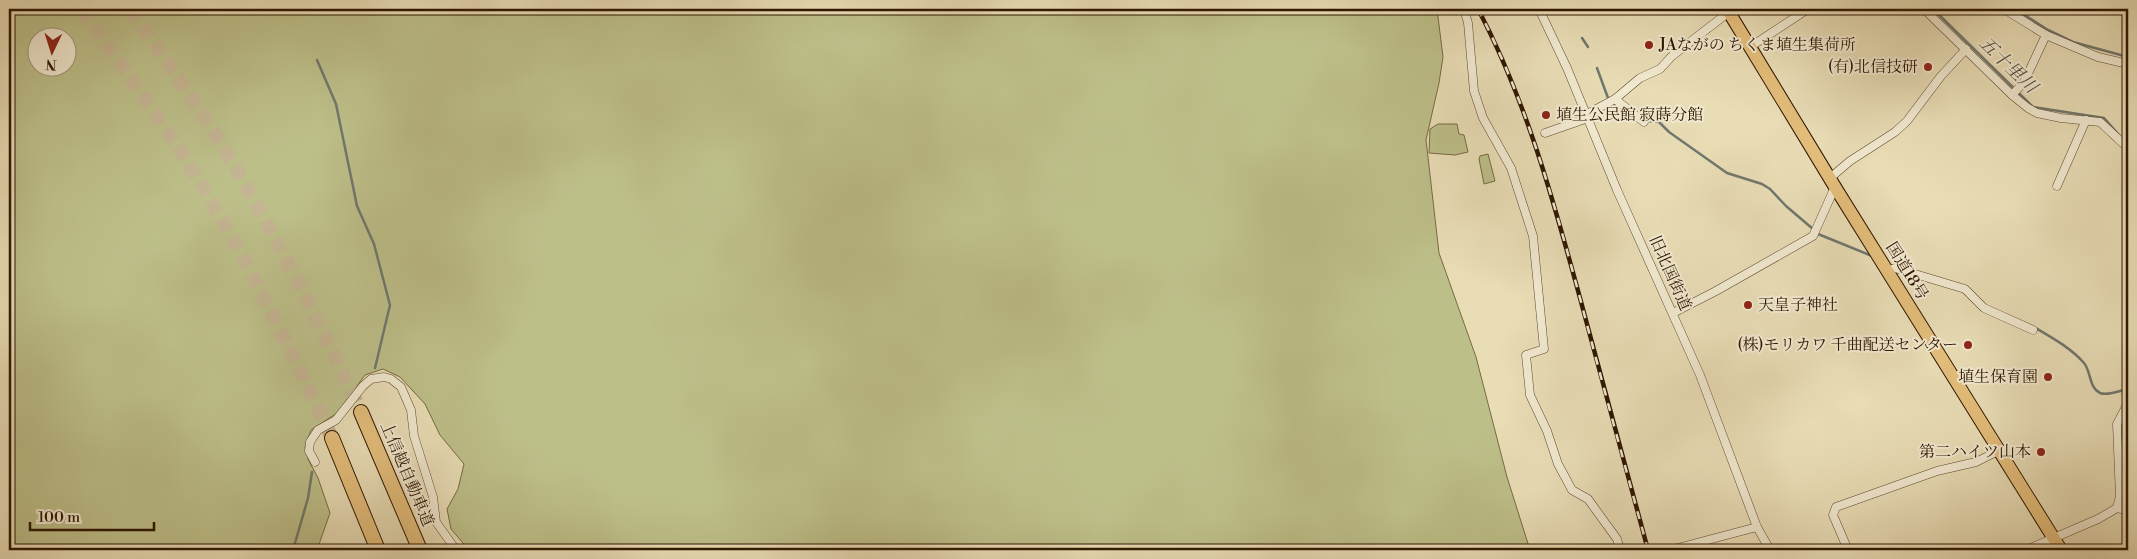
<svg xmlns="http://www.w3.org/2000/svg" width="2137" height="559" font-family="'Libre Bodoni','Noto Serif JP',serif">
<style>
.green{fill:#bdbf89;stroke:#766a44;fill-rule:evenodd}
.lines{fill:none;stroke-linecap:round;stroke-linejoin:round}
.stream{stroke:#70786e;stroke-width:2.5}
.motorway-tunnel{stroke:#c4b592;stroke-width:14;stroke-dasharray:14 7;stroke-linecap:butt}
.minor-casing{stroke:#5e482e;stroke-width:9}
.trunk-casing{stroke:#2f1600;stroke-width:14}
.motorway-casing{stroke:#2f1600;stroke-width:16}
.minor{stroke:#f1e9d0;stroke-width:8}
.trunk{stroke:#e4be7b;stroke-width:12}
.motorway{stroke:#e4be7b;stroke-width:14}
.rail-casing{stroke:#2f1600;stroke-width:4.5}
.rail{stroke:#f1e9d0;stroke-width:2.5;stroke-dasharray:8;stroke-linecap:butt}
.poi-dot{fill:#8f2418;stroke:#f1e9d0;stroke-width:2}
.labels{text-anchor:middle;dominant-baseline:central;stroke-width:4;stroke-linejoin:round;paint-order:stroke}
.poi-label{font-size:16px;fill:#2f1600;stroke:#f1e9d0;text-anchor:end}
.street-label{font-size:16px;fill:#2f1600;stroke:#f1e9d0}
.water-label{font-size:18px;font-style:italic;fill:#554f40;stroke:#f1e9d0}
</style>
<rect width="100%" height="100%" fill="#e9ddb6"/>
<filter id="stains"><feTurbulence type="fractalNoise" baseFrequency=".004" numOctaves="4"/><feColorMatrix values="0 0 0 0 .2 0 0 0 0 .09 0 0 0 0 .02 0 0 0 .5 -.17"/></filter>
<radialGradient id="worn" r=".72"><stop offset=".6" stop-color="#630" stop-opacity="0"/><stop offset="1" stop-color="#630" stop-opacity=".3"/></radialGradient>
<g class="green">
<path d="M9,9H1437L1443,57L1439,83L1426,140L1439,253L1476,357L1507,477L1530,550H469L451,529L447,509L458,489L464,464L440,435L425,404L400,377L383,369L365,375L337,413L311,430L305,447L308,459L318,478L330,513L317,550H9ZM38,38H68V68H38Z"/>
<polygon points="1438,124 1457,124 1459,134 1464,135 1468,152 1455,155 1429,153 1430,129"/>
<polygon points="1488,154 1495,181 1484,184 1479,159 1480,156"/>
</g>
<g class="lines">
<g class="stream">
<polyline points="1933,9 2033,107 2104,118 2120,136"/>
<polyline points="2015,9 2048,30 2073,42 2128,57"/>
<polyline points="1582,38 1588,47"/>
<polyline points="317,60 336,104 357,206 374,244 390,305 375,368"/>
<polyline points="1597,68 1608,98"/>
<polyline points="1615,104 1624,111"/>
<polyline points="1648,121 1659,122 1669,132 1727,173 1762,184 1770,189 1786,206 1813,229"/>
<polyline points="1818,234 1872,256"/>
<path d="M2034,327C2051,337 2071,348 2084,363C2091,371 2089,388 2100,393C2108,396 2119,391 2127,389"/>
<polyline points="293,550 308,498 312,472"/>
</g>
<g class="motorway-tunnel">
<path d="M81,9C118,60 155,112 189,165C244,252 288,345 332,438"/>
<path d="M129,9C162,54 193,99 223,147C275,232 318,322 361,412"/>
</g>
<g class="minor-casing">
<g id="minor">
<polyline points="1464,9 1468,23 1474,91 1483,118 1511,168 1533,236 1544,349 1526,355 1530,395 1547,431 1558,464 1572,490 1588,499 1617,539 1620,550"/>
<polyline points="1539,9 1567,68 1617,190 1700,375 1757,527 1770,550"/>
<polyline points="1924,9 2012,95 2028,108 2037,113 2061,118 2100,122 2128,148"/>
<polyline points="2004,9 2046,35"/>
<polyline points="1750,47 1808,9"/>
<polyline points="2012,95 2024,82 2046,35 2098,57 2128,64"/>
<polyline points="1615,99 1644,122"/>
<polyline points="1587,114 1615,99 1640,78 1660,69 1672,56 1729,12"/>
<polyline points="1545,133 1588,118"/>
<polyline points="1830,178 1850,161 1895,132 1907,121 1941,76 1966,49"/>
<polyline points="2057,186 2086,120"/>
<polyline points="1888,271 1895,268 1965,289 1984,308 2033,330"/>
<polyline points="1673,313 1716,291 1813,236 1835,187"/>
<polyline points="315,462 309,451 310,442 318,430 336,420 363,386 371,379 384,377 391,379 401,387 411,410 414,436 433,497 436,522 456,550"/>
<polyline points="2117,508 2120,496 2117,424 2128,403"/>
<polyline points="1670,550 1757,527"/>
<polyline points="1848,550 1833,515 1836,507 1937,471 1976,462 1998,451"/>
<polyline points="2026,550 2098,519 2117,508 2128,511"/>
</g>
</g>
<g class="trunk-casing">
<polyline id="trunk" points="1727,9 1835,187 2061,550"/>
</g>
<g class="motorway-casing">
<g id="motorway">
<polyline points="361,412 420,550"/>
<polyline points="332,438 378,550"/>
</g>
</g>
<use href="#minor" class="minor"/>
<use href="#trunk" class="trunk"/>
<use href="#motorway" class="motorway"/>
<g class="rail-casing">
<path id="rail" d="M1478,9C1526,100 1553,199 1580,298C1602,382 1625,466 1648,550"/>
</g>
<use href="#rail" class="rail"/>
</g>
<g class="poi-dot">
<circle cx="1649" cy="45" r="5"/>
<circle cx="1928" cy="67" r="5"/>
<circle cx="1546" cy="115" r="5"/>
<circle cx="1748" cy="305" r="5"/>
<circle cx="1968" cy="345" r="5"/>
<circle cx="2048" cy="377" r="5"/>
<circle cx="2041" cy="452" r="5"/>
</g>
<g class="labels">
<g class="poi-label">
<text x="1659" y="45" text-anchor="start">JAながの ちくま埴生集荷所</text>
<text x="1918" y="67">(有)北信技研</text>
<text x="1556" y="115" text-anchor="start">埴生公民館 寂蒔分館</text>
<text x="1758" y="305" text-anchor="start">天皇子神社</text>
<text x="1958" y="345">(株)モリカワ 千曲配送センター</text>
<text x="2038" y="377">埴生保育園</text>
<text x="2031" y="452">第二ハイツ山本</text>
</g>
<g class="street-label">
<text transform="translate(1907 271) rotate(58)">国道18号</text>
<text transform="translate(1670 273) rotate(66)">旧北国街道</text>
<text transform="translate(407 474) rotate(67)">上信越自動車道</text>
</g>
<g class="water-label">
<text transform="translate(2008 65) rotate(44)">五十里川</text>
</g>
</g>
<rect width="2137" height="559" fill="none" stroke="#e9ddb6" stroke-width="30"/>
<rect x="10" y="10" width="2117" height="539" fill="none" stroke="#2f1600" stroke-width="2.5"/>
<rect x="15" y="15" width="2107" height="529" fill="none" stroke="#2f1600"/>
<g transform="translate(52 52) rotate(184)"><circle r="24" fill="#f1e9d0" stroke="#a3957d"/>
<path d="M0-4L9 19L0 12L-9 19Z" fill="#8f2418"/>
<text y="-8" font-size="14" font-weight="bold" text-anchor="middle" fill="#2f1600">N</text>
</g>
<path d="M30 522v8h124v-8" fill="none" stroke="#2f1600" stroke-width="2.5"/>
<text x="38" y="522" font-size="15" fill="#2f1600" stroke="#f1e9d0" stroke-width="4" paint-order="stroke">100 m</text>
<rect width="100%" height="100%" filter="url(#stains)"/>
<rect width="100%" height="100%" fill="url(#worn)"/>
</svg>
